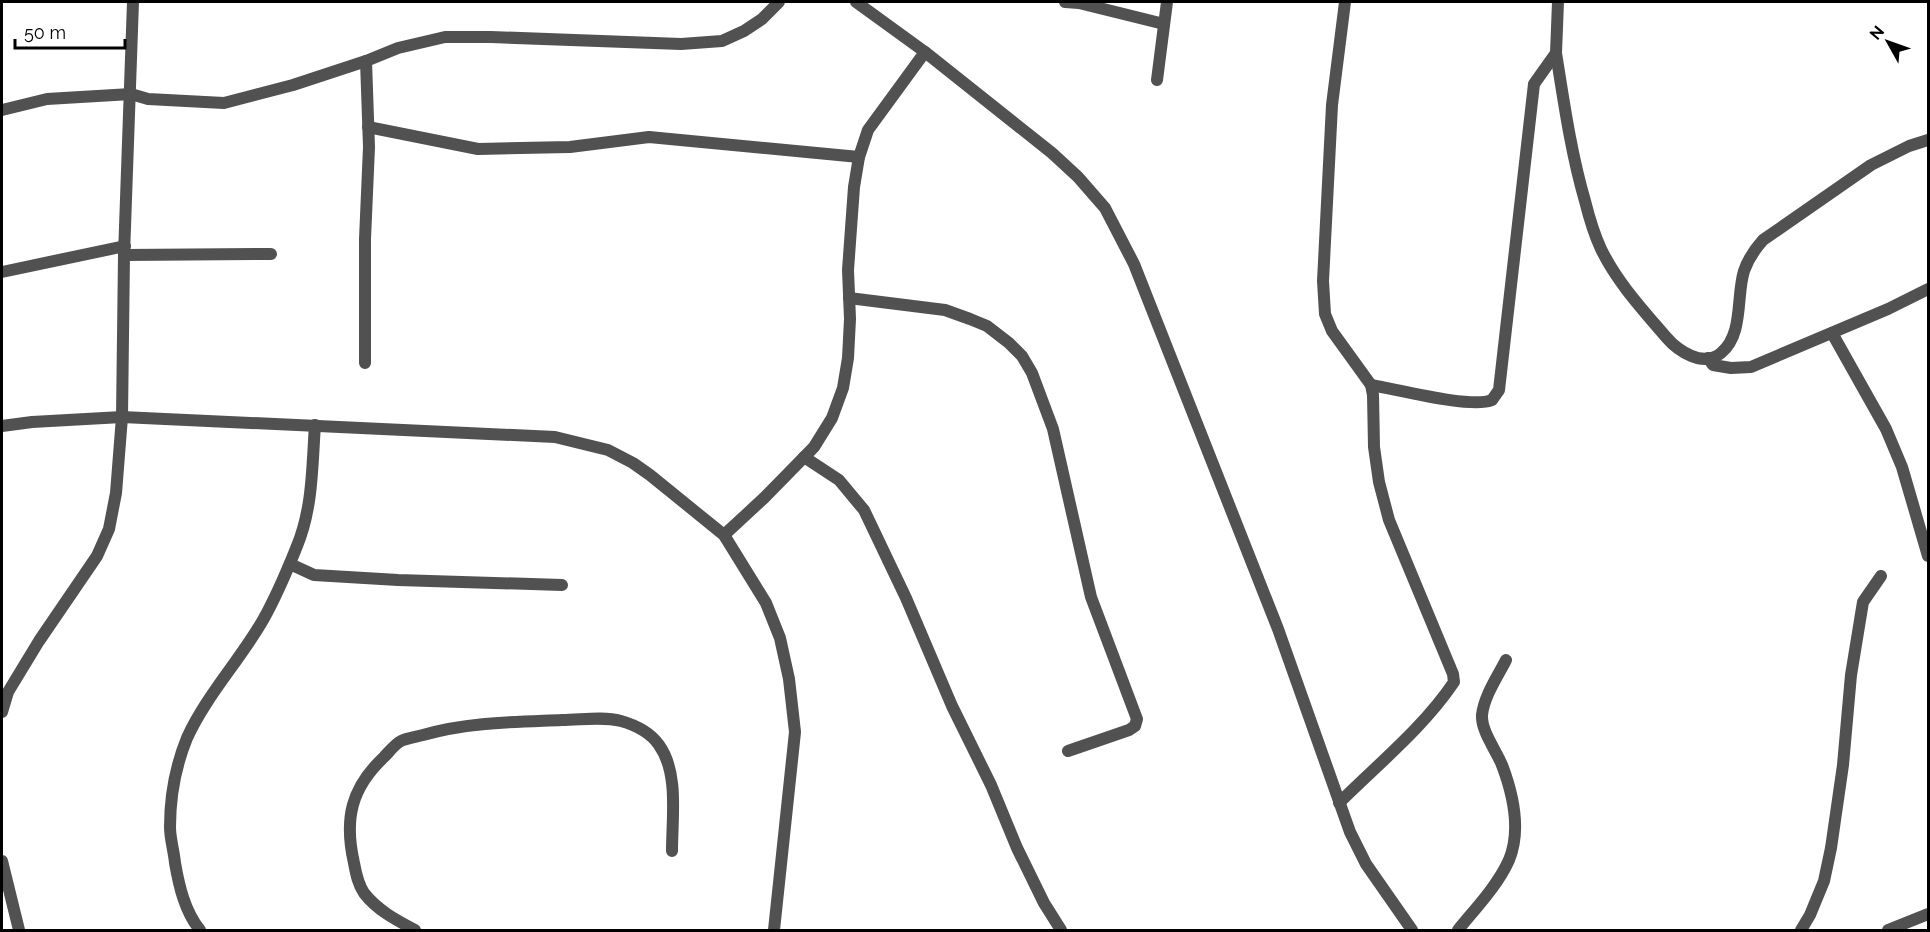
<svg xmlns="http://www.w3.org/2000/svg" width="1930" height="932" font-family="Raleway,sans-serif">
<style>
.lines{fill:none;stroke-linecap:round;stroke-linejoin:round}
.street{stroke:#515151;stroke-width:12}
</style>
<rect width="100%" height="100%" fill="#fff"/>
<g class="lines">
<g class="street">
<polyline points="856,2 925,52 1052,153 1078,177 1105,208 1134,264 1278,629 1350,832 1366,864 1412,930"/>
<polyline points="1065,2 1079,3 1164,24"/>
<path d="M1556,53C1564,103 1571,153 1585,201C1589,217 1594,234 1601,249C1617,282 1642,309 1666,337C1678,351 1703,368 1721,353C1744,334 1736,296 1744,271C1748,259 1755,249 1763,240L1871,165L1909,146L1928,140"/>
<polyline points="1157,80 1167,2"/>
<polyline points="2,110 47,99 131,94 148,99 224,103 293,85 366,61 398,48 445,37 491,37 681,44 722,41 744,31 762,19 779,2"/>
<polyline points="368,127 478,149 570,147 649,137 859,157"/>
<polyline points="124,255 271,254"/>
<polyline points="2,272 125,246"/>
<polyline points="849,298 945,310 970,319 987,326 1009,343 1022,356 1032,373 1053,429 1091,597 1137,719 1135,726 1129,730 1068,751"/>
<polyline points="1832,333 1886,429 1902,467 1928,556"/>
<polyline points="1708,358 1713,365 1731,368 1751,367 1888,309 1928,289"/>
<polyline points="365,363 365,239 369,147 366,61"/>
<path d="M1371,385C1396,389 1471,409 1492,400L1499,390L1534,84L1556,53L1558,2"/>
<polyline points="2,426 32,422 122,417 555,437 608,450 633,463 650,475 724,535 766,603 780,638 789,679 795,732 774,930"/>
<polyline points="804,457 839,480 864,510 906,598 952,706 991,785 1017,848 1044,903 1061,930"/>
<polyline points="724,535 764,498 814,447 832,418 843,388 848,358 850,319 848,270 854,187 859,157 868,130 925,52"/>
<polyline points="290,564 314,575 398,580 562,585"/>
<polyline points="2,712 8,692 39,641 97,556 109,529 116,493 122,417 124,255 133,2"/>
<path d="M1339,803C1378,764 1423,728 1454,682L1453,674L1389,520L1379,482L1374,447L1373,395L1371,385L1332,331L1325,314L1323,281L1332,105L1345,2"/>
<polyline points="2,861 19,930"/>
<path d="M200,930C185,912 179,886 175,863C174,851 170,839 170,827C170,798 176,765 187,738C206,696 240,660 263,620C276,597 287,571 297,546C313,507 312,466 315,425"/>
<path d="M415,930C396,920 377,910 364,893C358,884 356,874 354,863C344,819 351,788 384,757C389,752 395,744 401,741C407,738 416,737 423,735C468,722 515,722 562,720C581,720 602,716 621,721C635,725 650,732 659,745C679,773 672,817 672,851"/>
<path d="M1458,930C1475,909 1498,885 1509,860C1521,831 1513,794 1502,765C1496,750 1481,731 1482,715C1484,696 1498,676 1506,660"/>
<polyline points="1801,930 1810,915 1824,881 1831,848 1843,765 1851,675 1863,602 1881,576"/>
<polyline points="1888,930 1928,914"/>
</g>
</g>
<rect width="1930" height="932" fill="none" stroke="#000000" stroke-width="6"/>
<g transform="translate(1888 42) rotate(310)" stroke="#ffffff" stroke-width="4.5" paint-order="stroke">
<path d="M0-4.5L10 22L0 15L-10 22Z" fill="#000000"/>
<text y="-9" font-size="16" font-weight="bold" text-anchor="middle" fill="#000000">N</text>
</g>
<path d="M15 39v9h110v-9" fill="none" stroke="#000000" stroke-width="3"/>
<text x="24" y="39" font-size="18" fill="#000000" stroke="#ffffff" stroke-width="4.5" paint-order="stroke">50 m</text>
</svg>
